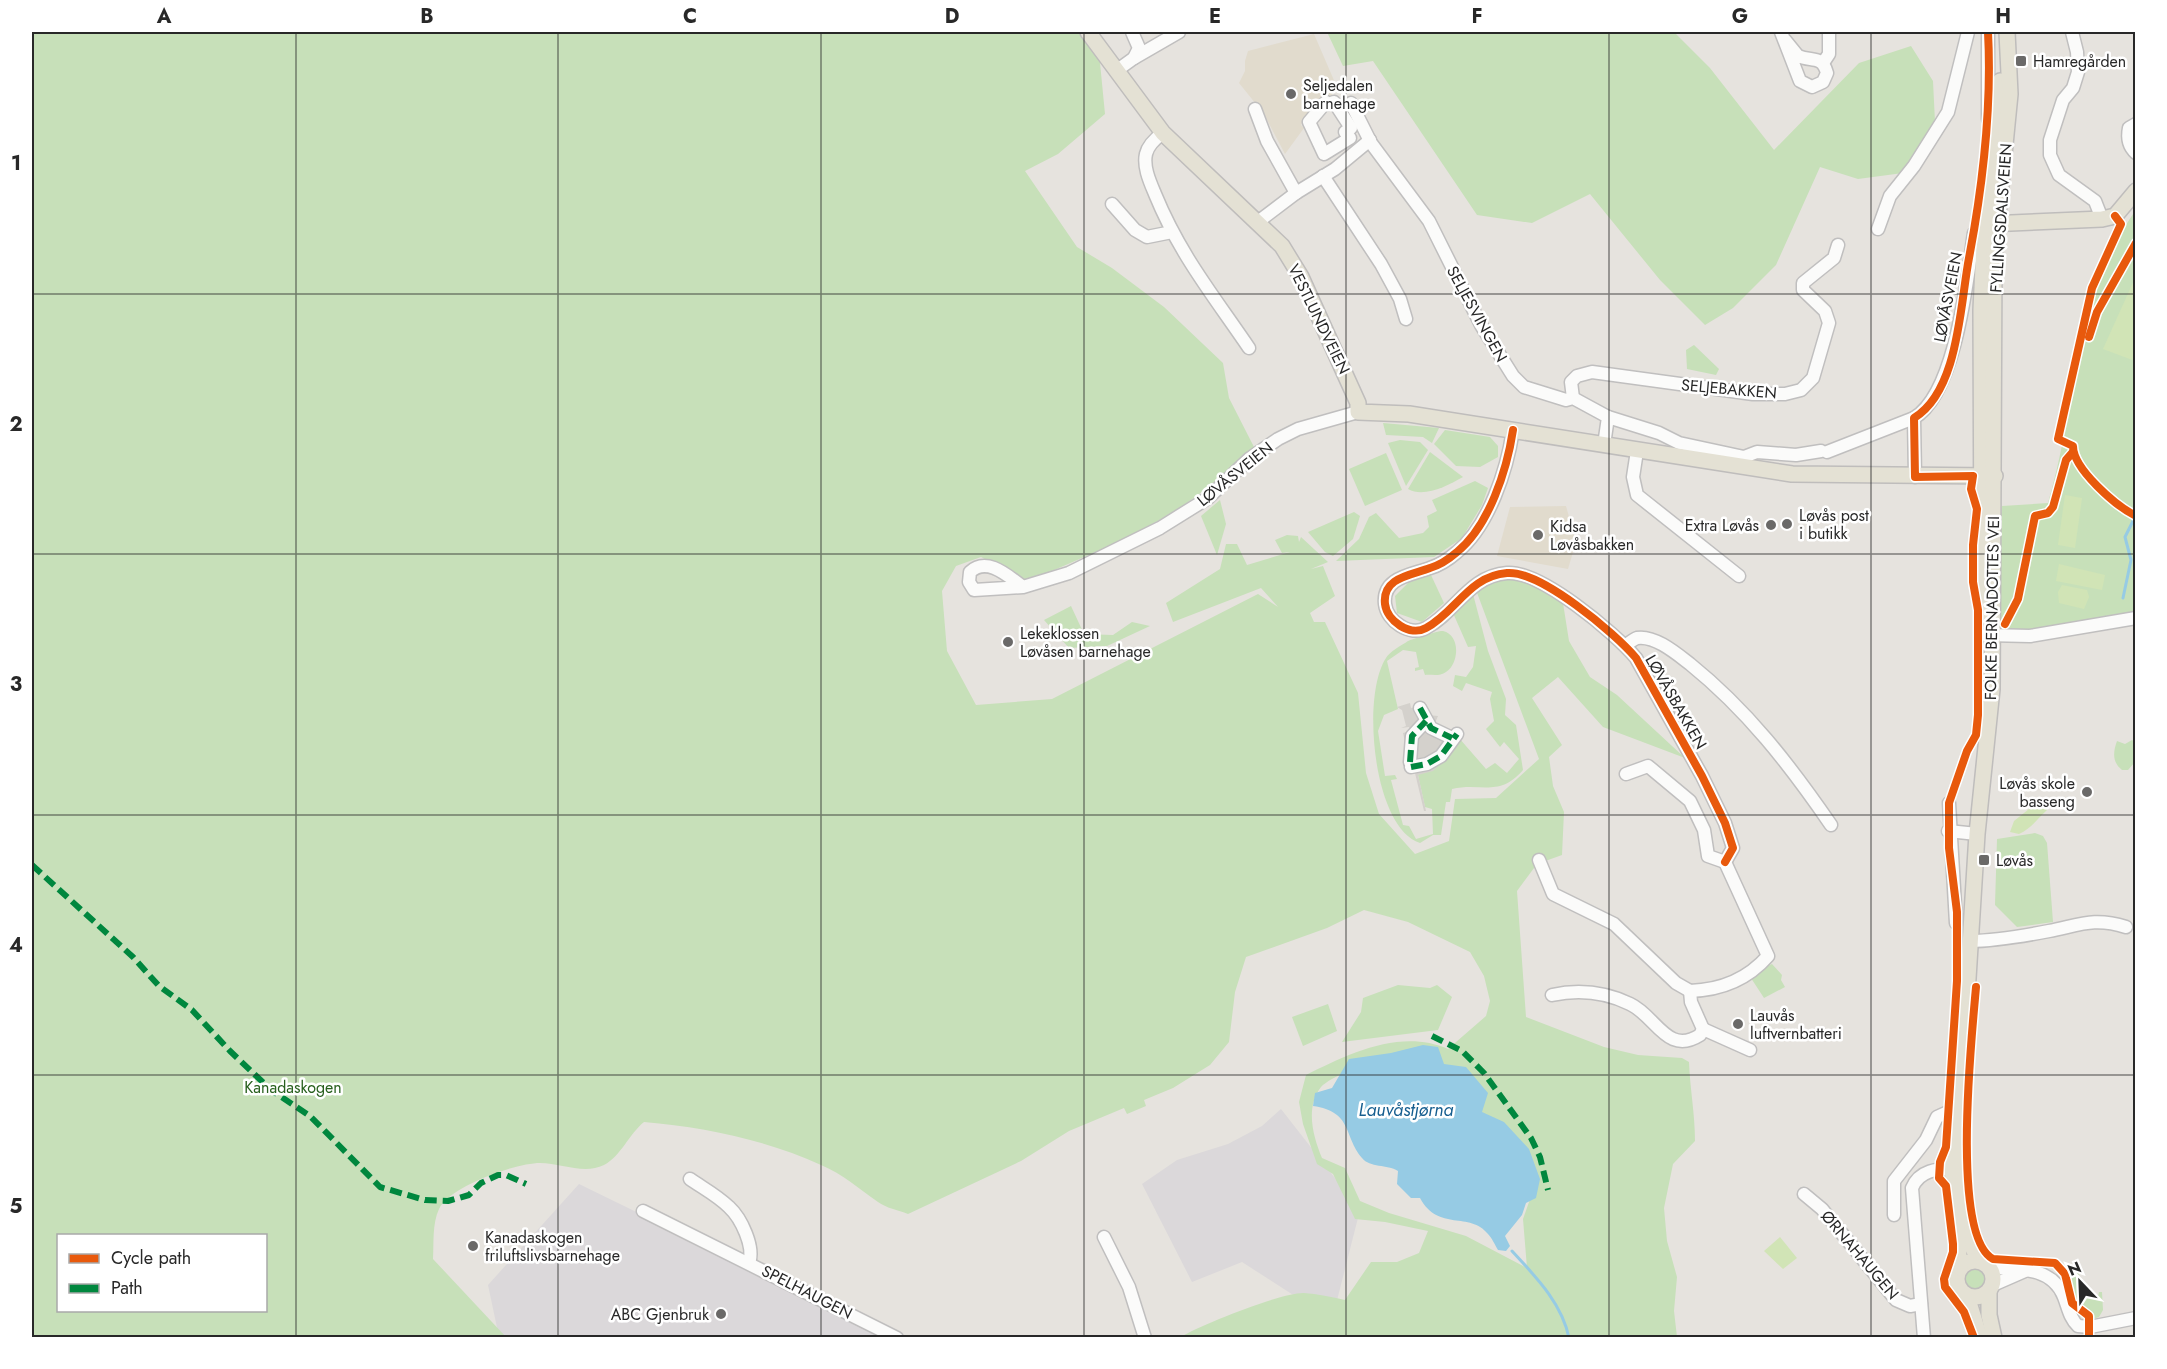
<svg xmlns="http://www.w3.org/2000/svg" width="2167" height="1369" font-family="Jost,sans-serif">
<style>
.industrial{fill:#dbd8da}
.education{fill:#e1dbcd}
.green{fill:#c7e0b9;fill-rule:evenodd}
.pitch{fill:#d1e4b6}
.plaza{fill:#d4d1cc}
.water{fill:#96cbe4}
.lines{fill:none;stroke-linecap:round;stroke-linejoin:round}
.stream{stroke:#96cbe4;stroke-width:3}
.minor-casing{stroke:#c0bfbf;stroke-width:15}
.major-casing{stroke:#bfbdbc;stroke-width:18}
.minor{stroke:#fbfbfa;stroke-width:12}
.major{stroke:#e4e1d4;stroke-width:15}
.quiet{stroke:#00873e;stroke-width:6;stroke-dasharray:12 6;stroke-linecap:butt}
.cycleway-casing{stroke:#fff;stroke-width:11}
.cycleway{stroke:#e8590c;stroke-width:8}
.grid{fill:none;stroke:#282828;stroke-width:1.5;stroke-opacity:0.55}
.poi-dot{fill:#6a6968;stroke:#fff;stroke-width:2}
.labels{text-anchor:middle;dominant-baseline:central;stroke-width:5;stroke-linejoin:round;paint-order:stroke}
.poi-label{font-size:16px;fill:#282828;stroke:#fff;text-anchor:start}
.street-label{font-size:16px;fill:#282828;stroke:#fff}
.park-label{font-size:16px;fill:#28601e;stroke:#fff}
.water-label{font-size:18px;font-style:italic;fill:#165e8f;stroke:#fff}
.neatline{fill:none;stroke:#282828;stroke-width:2}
.grid-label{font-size:20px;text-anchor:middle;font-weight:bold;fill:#282828}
</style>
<rect width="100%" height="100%" fill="#e6e3de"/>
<g class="industrial">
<polygon points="1281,1109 1360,1210 1332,1320 1242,1262 1192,1282 1142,1184 1177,1160 1228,1144 1262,1126"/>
<polygon points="579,1184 747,1266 888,1337 499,1337 488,1285"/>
</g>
<g class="education">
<polygon points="1314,34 1336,85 1332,94 1334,101 1305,117 1301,125 1304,128 1285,154 1264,114 1239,83 1245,71 1245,61 1248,51"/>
<polygon points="1566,506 1576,542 1568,569 1497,556 1510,507"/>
</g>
<g class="green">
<path d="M32,32H1097L1105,114L1058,154L1025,171L1077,247L1112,268L1164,307L1223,363L1229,398L1254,447C1240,460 1227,473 1212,484C1159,528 1091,554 1028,581L981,557L956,566L942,591L947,651L976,705L1052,699L1258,594L1278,607L1261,588L1173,622L1166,603L1220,569L1226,544H1237L1247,565L1290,552L1282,553L1275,540L1287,535L1298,536L1299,542L1301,537L1328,562L1311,569L1323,566L1335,596L1310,613L1314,622H1325L1358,693L1366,773L1379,814L1415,854L1449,841L1455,799L1496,798L1539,759L1476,590L1513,573L1563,603L1569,641L1590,677L1617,695L1685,758L1603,727L1558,677L1532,698L1562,745L1549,757L1553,786L1564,812L1562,855L1537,864L1517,891L1526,1017L1604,1047L1638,1055L1682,1058L1689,1062C1690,1089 1695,1114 1695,1141L1673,1164L1664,1208L1667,1241L1677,1277L1674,1311L1677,1337H1181C1200,1325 1283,1292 1304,1293C1317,1294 1332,1297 1345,1300L1371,1262H1397L1419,1253L1428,1231L1385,1222L1355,1219L1333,1174L1317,1164L1303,1124L1299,1102L1306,1075C1348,1054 1401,1028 1448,1049L1486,1016L1490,1001L1484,976L1470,952L1408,922L1364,910L1327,928L1246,957L1235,992L1229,1042L1210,1065L1173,1088L1144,1100L1146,1106L1127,1114L1124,1108L1069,1131L1021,1161L908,1214C898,1210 886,1208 878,1202C859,1189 843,1174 821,1165C766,1140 704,1127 644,1122C629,1134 621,1156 604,1165C584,1175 561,1163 540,1163C516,1163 450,1186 439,1209C432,1224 434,1243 433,1259L506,1337H32ZM1379,1057L1536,1182L1523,1219L1527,1268L1466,1236L1389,1213L1360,1201L1345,1168L1322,1158C1313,1136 1305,1108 1321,1087C1330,1077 1366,1064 1379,1057ZM58,1236H266V1310H58Z"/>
<polygon points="1327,32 1674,32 1710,68 1774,150 1859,63 1911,46 1933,81 1935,122 1940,136 1918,171 1858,179 1820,167 1776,265 1733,308 1705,325 1660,280 1590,194 1532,223 1477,215 1373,61 1343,66"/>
<path d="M2135,211V618L1994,635V571L2002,506L2048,503C2077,405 2076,296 2135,211Z"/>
<polygon points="1694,345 1719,369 1716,375 1687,369 1686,350"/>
<polygon points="1383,423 1439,428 1432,443 1423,437 1386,435"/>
<polygon points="1445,430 1490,437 1498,446 1498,457 1480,467 1456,466 1434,444"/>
<polygon points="1400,440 1420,442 1428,450 1406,486 1388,443"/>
<path d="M1430,452L1463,477C1447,486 1424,498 1408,489Z"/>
<polygon points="1386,453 1402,490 1365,506 1349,469"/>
<polygon points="1475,481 1488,488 1482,505 1462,538 1434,557 1336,561 1359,539 1369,517 1376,513 1399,538 1423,533 1429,527 1427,516 1437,511 1432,500"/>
<polygon points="1220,500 1226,524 1217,555 1201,516"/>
<polygon points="1354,512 1360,516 1353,539 1333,556 1325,552 1308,532"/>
<polygon points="1431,575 1444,603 1422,622 1397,613 1395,596 1409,582"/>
<path d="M1473,594L1488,651L1506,699L1505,715L1516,725L1523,770C1499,798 1481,782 1452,789L1450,802H1446L1441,835H1433L1420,843C1373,828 1361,696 1386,658C1389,652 1402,645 1408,641C1412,639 1440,630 1443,631C1461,635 1459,664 1446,672C1439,677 1431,674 1425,675L1423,669L1415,671V668L1419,667L1416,652L1403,650L1387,661L1398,709L1384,715L1378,731L1385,776L1395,775L1397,779L1391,780L1403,825L1409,826L1416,839L1433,834L1432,809L1425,807L1418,775L1459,738L1486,769L1495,763L1507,773L1519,759L1504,742L1500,747L1486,729L1494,721L1490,699L1492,692L1466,683L1462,691L1453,686L1455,675L1466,677L1473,667L1476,646L1468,647L1453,613Z"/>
<polygon points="1071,606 1084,634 1113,635 1132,622 1150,626 1107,646 1069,648 1044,620"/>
<path d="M2132,740L2135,742V762L2128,770H2122C2112,762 2113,752 2117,741L2125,744Z"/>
<polygon points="2035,833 2043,836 2047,843 2053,922 2017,927 1995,905 1997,839"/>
<polygon points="1772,964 1782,975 1781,980 1785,987 1764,998 1749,975"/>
<polygon points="1398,985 1430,988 1437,985 1452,997 1438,1030 1342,1042 1361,1012 1363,998"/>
<polygon points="1328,1004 1337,1031 1303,1046 1292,1017"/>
<circle cx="1975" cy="1279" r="13"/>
<path d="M2072,1266L2079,1272C2079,1285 2085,1293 2098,1297L2099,1292H2102L2103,1310L2099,1317L2087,1321L2074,1312L2067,1272Z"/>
</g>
<g class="pitch">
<polygon points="2135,278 2136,361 2135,361 2103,349"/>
<polygon points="2065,495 2082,498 2075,548 2058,545"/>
<polygon points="2059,564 2105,575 2102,590 2056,581"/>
<polygon points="2062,585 2087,590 2089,597 2084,609 2059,603 2058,592"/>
<path d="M2039,801L2047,810C2037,819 2032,828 2019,834L2010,832L2014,821Z"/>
<polygon points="1780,1237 1797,1258 1783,1269 1764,1251"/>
</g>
<polygon class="plaza" points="1410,703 1411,708 1419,706 1428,715 1438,716 1435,723 1451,733 1440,764 1433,771 1418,775 1426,811 1424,811 1415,773 1419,772 1418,768 1411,768 1403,733 1410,731 1409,727 1401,728 1406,726 1402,710 1397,707"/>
<path class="water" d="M1423,1045L1438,1047L1444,1064L1466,1067L1488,1093L1482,1112L1504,1122L1529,1149L1540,1179L1536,1198L1526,1203L1522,1215L1505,1236L1510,1246L1506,1251L1498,1250C1495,1245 1492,1238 1488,1234C1470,1211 1438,1232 1420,1198H1411L1397,1184L1398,1171C1387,1164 1370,1168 1362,1158C1343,1135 1353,1112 1313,1106L1315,1093L1332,1088L1349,1059L1391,1053Z"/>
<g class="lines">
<g class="stream">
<polyline points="2123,598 2131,560 2125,537 2136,515"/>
<path d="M1512,1251C1535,1276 1562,1303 1569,1338"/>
</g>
<g class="minor-casing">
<g id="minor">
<path d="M1781,32L1800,81L1812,87L1823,82L1827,73C1822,55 1812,62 1798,56L1785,40"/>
<polyline points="2072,32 2077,52 2078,72 2073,88 2063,100 2050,140 2050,155 2059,175 2095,201 2102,219"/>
<polyline points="1134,58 1179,32"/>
<polyline points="1823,63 1829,54 1829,32"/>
<polyline points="1116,71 1134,58 1139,48 1132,32"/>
<polygon points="1326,102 1328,104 1334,102 1351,128 1345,132 1350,138 1324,154 1309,122"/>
<polyline points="1351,103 1371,143 1429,221 1481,325 1513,376 1524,387 1566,400 1573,398 1608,417 1604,445"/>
<polyline points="1255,109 1267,141 1296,193"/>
<polyline points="1988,119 1988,32"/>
<path d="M2136,124L2129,128C2127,138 2128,146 2136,153"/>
<path d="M1163,133C1156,138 1148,145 1146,154C1143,167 1150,182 1155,194C1180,255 1213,295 1249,348"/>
<polyline points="1323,176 1381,264 1400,299 1406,319"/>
<polyline points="1112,204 1135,230 1147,237 1172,232"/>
<polyline points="1259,221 1296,193 1335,169 1370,140"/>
<polyline points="1878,229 1890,196 1914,166 1948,112 1968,32"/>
<polyline points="1573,398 1571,382 1577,376 1592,372 1753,394 1785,394 1801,390 1813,378 1829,323 1825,311 1803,290 1803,283 1834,258 1838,245"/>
<polyline points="1608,417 1659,433 1679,443 1744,457 1757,452 1796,455 1821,451"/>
<path d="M1513,430C1507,470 1489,526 1457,552C1449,559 1440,565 1430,568C1412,575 1382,577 1385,604C1387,621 1410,637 1426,628C1456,612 1469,576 1507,573C1540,570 1615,633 1636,658L1702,776L1725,823L1733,848L1725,862"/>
<polyline points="1637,451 1633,477 1637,495 1739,576"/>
<polyline points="1827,452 1914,418"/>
<path d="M1915,477L1914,418C1956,393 1967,279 1974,233"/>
<path d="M1023,587C1008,576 987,556 970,572L969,582L974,590L1023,587L1069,573L1160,528L1208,498L1249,459L1278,439L1298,429L1358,412"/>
<polyline points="1986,635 2030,636 2136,618"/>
<path d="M1626,645C1629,643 1634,639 1637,638C1655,635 1677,654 1690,664C1747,710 1789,764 1831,825"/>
<polyline points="1420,708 1431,728 1452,738"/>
<polyline points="1410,762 1412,736 1426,721"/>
<polyline points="1411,767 1427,764 1441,756 1457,734"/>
<polyline points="1626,774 1648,766 1690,801 1704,830 1708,856 1725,862"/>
<polyline points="1949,803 1956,923"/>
<polyline points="1948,831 1977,834"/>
<polyline points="1539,860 1553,894 1614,924 1676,983 1690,991"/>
<path d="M1970,941C1996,941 2023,936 2049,931C2080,925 2094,917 2126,927"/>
<path d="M1552,995C1580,989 1605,992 1630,1004C1656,1016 1667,1056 1700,1035L1703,1029L1691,1002L1690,991C1721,990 1747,980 1768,956L1725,862"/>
<polyline points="1703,1029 1750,1050"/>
<path d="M690,1179C703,1188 718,1196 729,1207C741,1218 755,1247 749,1263"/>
<polyline points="1804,1194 1822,1209 1896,1300 1910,1306 1921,1304"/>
<polyline points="643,1211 897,1338"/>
<polyline points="1894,1215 1894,1181 1926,1140 1937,1117 1948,1112 1960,1113"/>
<polyline points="1104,1237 1129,1287 1145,1338"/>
<path d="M1990,1268C2018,1269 2052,1266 2064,1297C2068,1307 2070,1319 2078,1326L2090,1327L2136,1318"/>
<polyline points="1993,1285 2025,1271"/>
<path d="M1924,1338L1912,1188C1920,1168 1941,1169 1959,1168"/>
</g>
</g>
<g class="major-casing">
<g id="major">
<polyline points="1088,32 1163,133 1282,246 1301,277 1358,403 1358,412 1409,414 1792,474 1995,476"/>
<polyline points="1988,224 2102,219 2115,216 2136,191"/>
<polyline points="1985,614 1982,571 1981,310 1985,224 2000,81"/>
<path d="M1961,1138C1967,1172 1955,1240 1984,1263"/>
<circle cx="1975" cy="1279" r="18"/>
<polyline points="1960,1268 1952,1168 1959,1123 1977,834 1992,689 1994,256 2010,94 2007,32"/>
<polyline points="1989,1291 1989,1315 1994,1338"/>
<polyline points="1967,1296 1980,1338"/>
</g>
</g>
<use href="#minor" class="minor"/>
<use href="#major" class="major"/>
<g class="quiet">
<polyline points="1420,708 1431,728 1452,738"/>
<polyline points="1410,762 1412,736 1426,721"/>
<polyline points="1411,767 1427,764 1441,756 1457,734"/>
<polyline points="32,865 133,957 159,986 192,1010 230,1051 271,1090 310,1116 380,1187 425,1200 448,1201 469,1195 481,1183 498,1175 506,1175 526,1184"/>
<polyline points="1432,1036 1462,1051 1484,1073 1531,1138 1540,1157 1548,1190"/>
</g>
<g class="cycleway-casing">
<g id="cycleway">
<path d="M2115,216L2121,224L2092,288L2058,439L2073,446C2073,469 2116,506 2136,516"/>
<polyline points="2089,337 2097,312 2136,243"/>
<path d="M1513,430C1507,470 1489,526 1457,552C1449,559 1440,565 1430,568C1412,575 1382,577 1385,604C1387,621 1410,637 1426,628C1456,612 1469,576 1507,573C1540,570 1615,633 1636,658L1702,776L1725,823L1733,848L1725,862"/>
<polyline points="2005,624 2018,599 2035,516 2048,513 2053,507 2066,460 2073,452"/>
<path d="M1976,987C1972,1034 1950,1236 1993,1259L2055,1263L2065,1274L2072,1303L2089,1316V1338"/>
<path d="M1974,1338L1964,1312L1945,1287L1944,1279L1953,1252V1244L1946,1186L1939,1178L1940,1162L1946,1147L1957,981V912L1949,848V803L1967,751L1976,735L1978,715V610L1973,582V545L1977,509L1971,489L1973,476L1915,477L1914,418C1959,391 1960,304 1969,258C1983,184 1992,107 1988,32"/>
</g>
</g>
<use href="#cycleway" class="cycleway"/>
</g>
<path class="grid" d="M296,32V1338M558,32V1338M821,32V1338M1084,32V1338M1346,32V1338M1609,32V1338M1871,32V1338M32,294H2136M32,554H2136M32,815H2136M32,1075H2136"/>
<g class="poi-dot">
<rect x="2015" y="55" width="12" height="12" rx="3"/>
<circle cx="1291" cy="94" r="6"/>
<circle cx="1787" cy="524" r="6"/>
<circle cx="1771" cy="525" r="6"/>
<circle cx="1538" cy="535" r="6"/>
<circle cx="1008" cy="642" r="6"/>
<circle cx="2087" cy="792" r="6"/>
<rect x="1978" y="854" width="12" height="12" rx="3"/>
<circle cx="1738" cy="1024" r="6"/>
<circle cx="473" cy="1246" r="6"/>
<circle cx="721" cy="1314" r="6"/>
</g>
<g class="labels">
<g class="poi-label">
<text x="2033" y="61">Hamregården</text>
<text x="1303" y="85">Seljedalen<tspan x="1303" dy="18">barnehage</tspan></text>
<text x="1799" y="515">Løvås post<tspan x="1799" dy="18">i butikk</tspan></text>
<text x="1759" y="525" text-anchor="end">Extra Løvås</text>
<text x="1550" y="526">Kidsa<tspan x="1550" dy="18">Løvåsbakken</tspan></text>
<text x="1020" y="633">Lekeklossen<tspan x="1020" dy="18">Løvåsen barnehage</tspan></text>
<text x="2075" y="783" text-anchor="end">Løvås skole<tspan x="2075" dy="18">basseng</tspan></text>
<text x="1996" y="860">Løvås</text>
<text x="1750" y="1015">Lauvås<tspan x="1750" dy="18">luftvernbatteri</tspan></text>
<text x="485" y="1237">Kanadaskogen<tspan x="485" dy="18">friluftslivsbarnehage</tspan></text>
<text x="709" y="1314" text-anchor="end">ABC Gjenbruk</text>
</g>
<g class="street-label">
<text transform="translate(2001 218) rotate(-86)">FYLLINGSDALSVEIEN</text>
<text transform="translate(1948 297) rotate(-79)">LØVÅSVEIEN</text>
<text transform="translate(1477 314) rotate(61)">SELJESVINGEN</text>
<text transform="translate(1319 319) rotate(64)">VESTLUNDVEIEN</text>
<text transform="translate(1729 389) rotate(5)">SELJEBAKKEN</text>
<text transform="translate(1235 474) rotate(-39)">LØVÅSVEIEN</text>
<text transform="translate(1992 608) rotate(-89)">FOLKE BERNADOTTES VEI</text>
<text transform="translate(1676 702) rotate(60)">LØVÅSBAKKEN</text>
<text transform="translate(1860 1255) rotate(50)">ØRNAHAUGEN</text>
<text transform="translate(807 1292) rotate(27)">SPELHAUGEN</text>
</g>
<g class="park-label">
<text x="293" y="1087">Kanadaskogen</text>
</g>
<g class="water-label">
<text x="1406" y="1110">Lauvåstjørna</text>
</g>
</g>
<rect width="2167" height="1369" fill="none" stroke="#ffffff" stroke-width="66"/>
<rect x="57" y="1234" width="210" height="78" fill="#ffffff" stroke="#a9a9a9" stroke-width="1.5"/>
<rect x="69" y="1254" width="30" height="9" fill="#e8590c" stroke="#a9a9a9" stroke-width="1.5"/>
<text x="111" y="1264" font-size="18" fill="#282828">Cycle path</text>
<rect x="69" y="1284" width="30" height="9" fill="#00873e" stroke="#a9a9a9" stroke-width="1.5"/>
<text x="111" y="1294" font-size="18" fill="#282828">Path</text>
<g transform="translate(2080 1282) rotate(337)" stroke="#ffffff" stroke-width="4.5" paint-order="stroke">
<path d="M0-4.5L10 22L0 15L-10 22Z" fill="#282828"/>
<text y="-9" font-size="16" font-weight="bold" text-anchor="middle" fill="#282828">N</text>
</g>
<rect x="33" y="33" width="2101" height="1303" class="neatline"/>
<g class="grid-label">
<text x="164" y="23">A</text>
<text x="427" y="23">B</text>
<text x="690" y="23">C</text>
<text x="952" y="23">D</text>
<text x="1215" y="23">E</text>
<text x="1477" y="23">F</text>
<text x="1740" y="23">G</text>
<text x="2003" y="23">H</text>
<text x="16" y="170">1</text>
<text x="16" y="431">2</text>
<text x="16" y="691">3</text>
<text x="16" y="952">4</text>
<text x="16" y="1213">5</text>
</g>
</svg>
